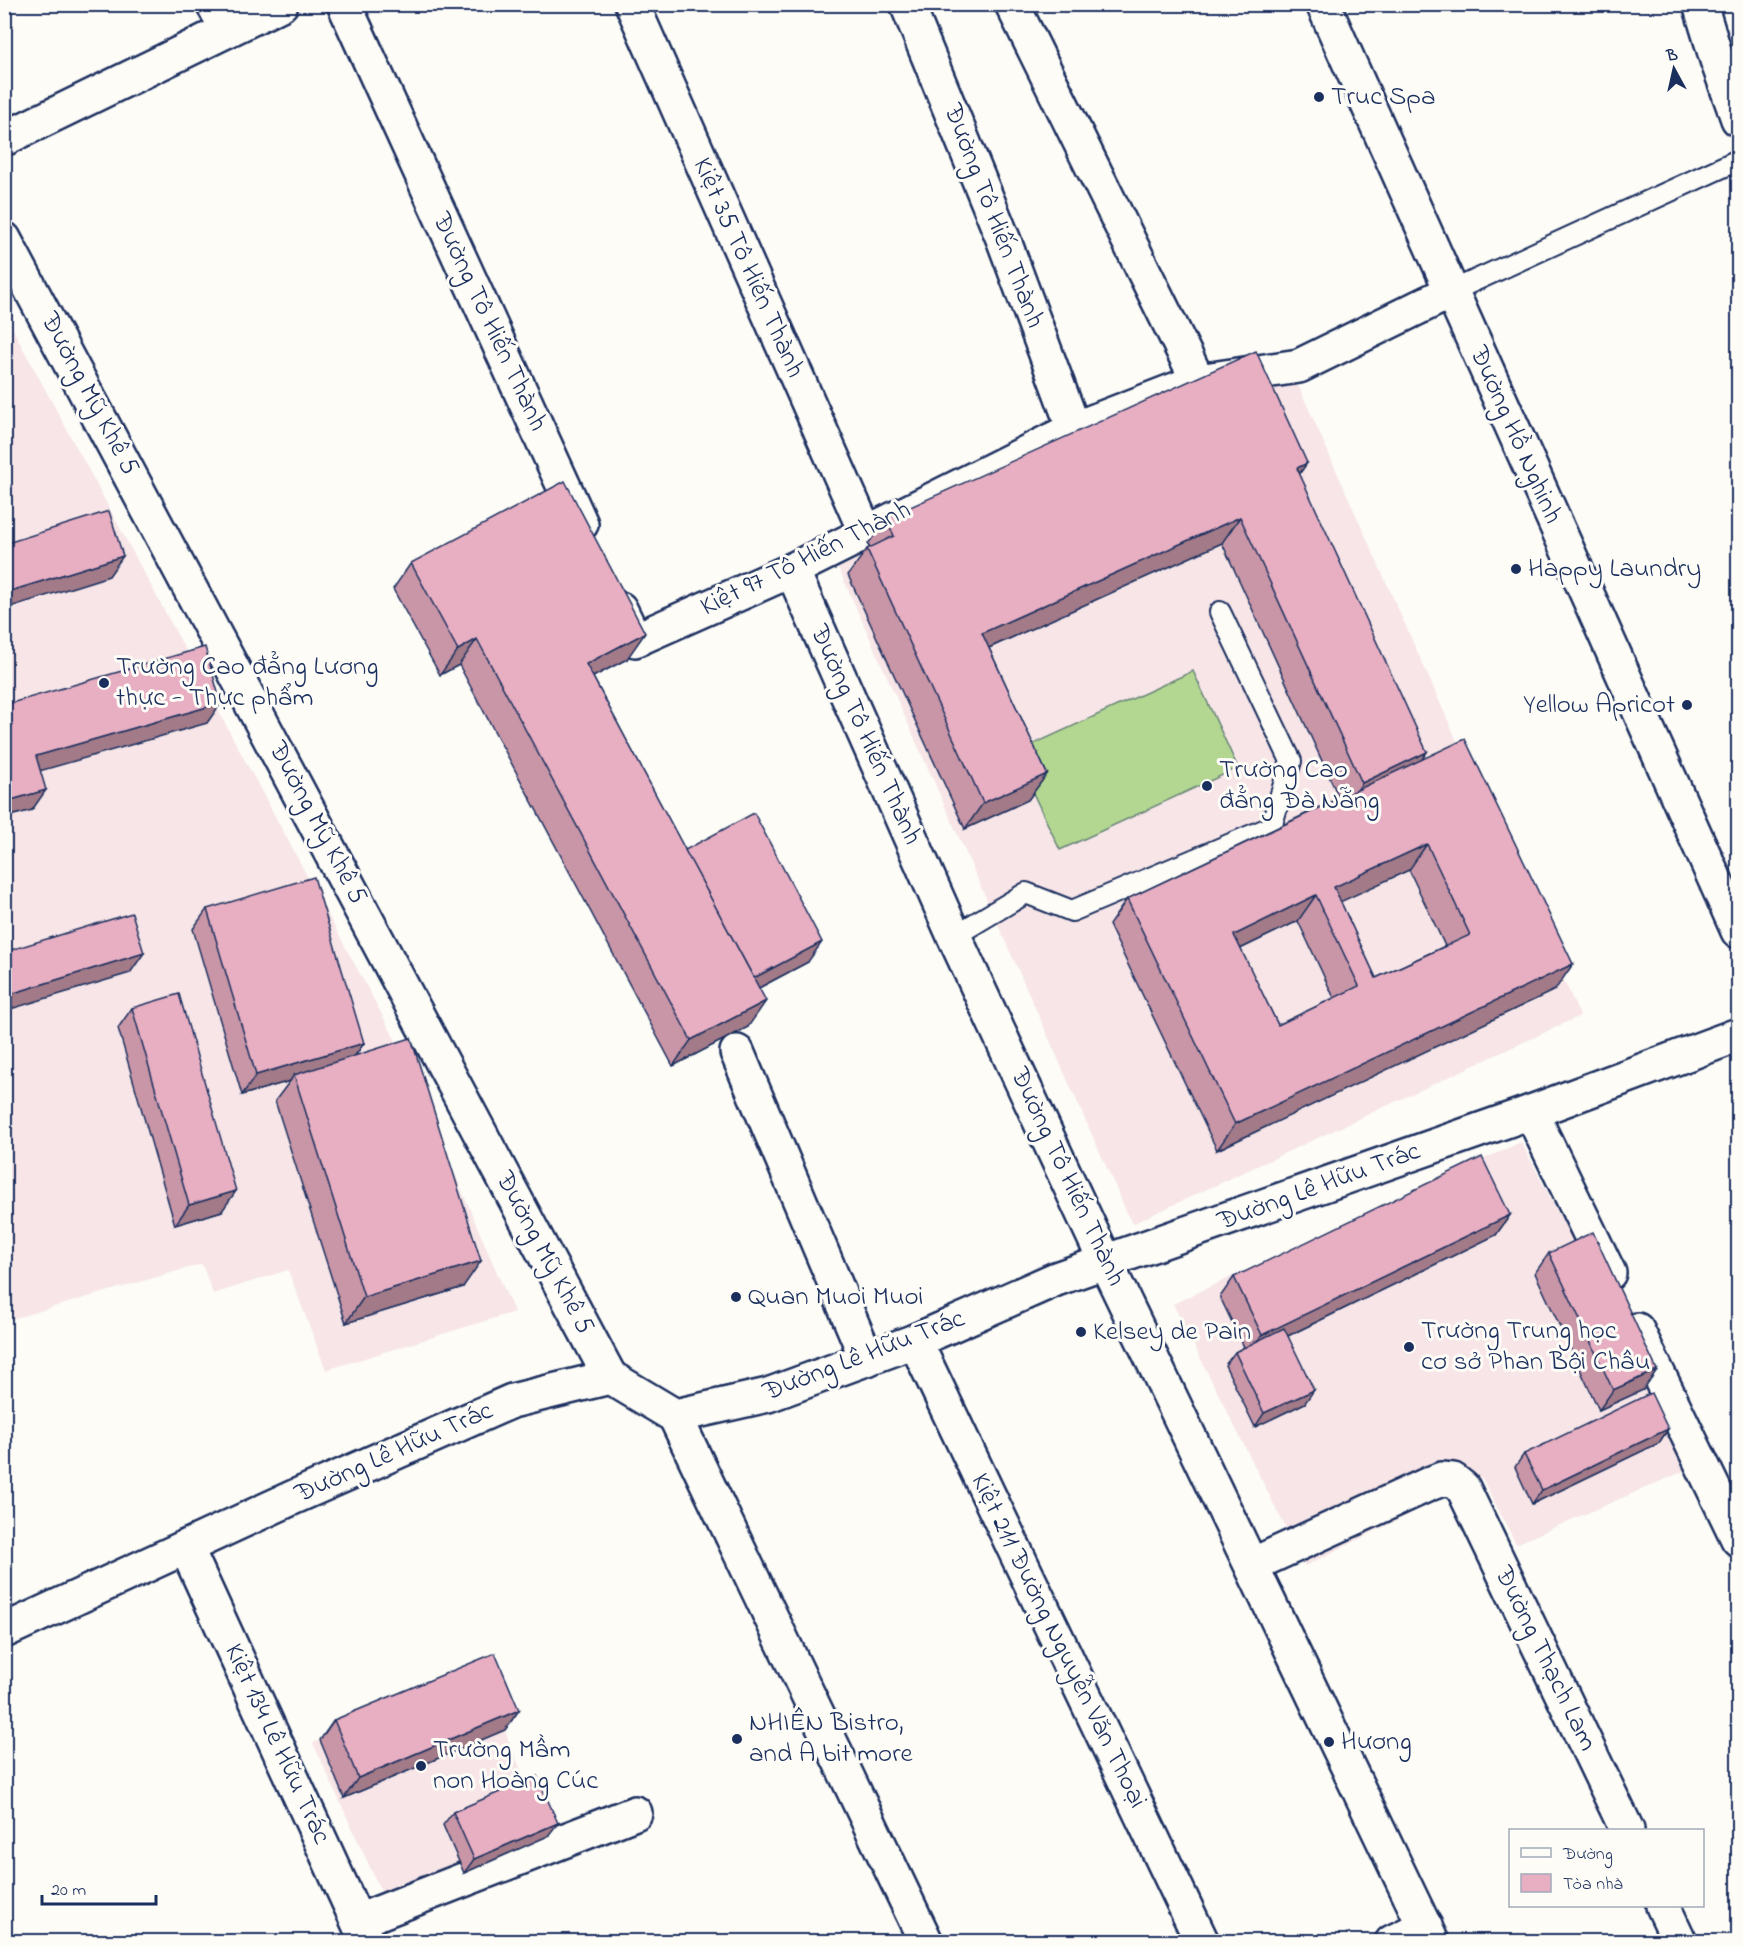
<svg xmlns="http://www.w3.org/2000/svg" width="1743" height="1946" font-family="'Indie Flower',sans-serif">
<style>
.built{fill:#f7e5e7}
.garden{fill:#b3d791;stroke:#678378;stroke-width:1.5}
.lines{fill:none;stroke-linecap:round;stroke-linejoin:round}
.service-casing{stroke:#1b2f5e;stroke-width:24}
.minor-casing{stroke:#1b2f5e;stroke-width:38}
.service{stroke:#fdfcf7;stroke-width:20}
.minor{stroke:#fdfcf7;stroke-width:33}
.wall{fill:#c896a7;stroke:#1b2f5e;stroke-width:1.5;fill-rule:evenodd}
.shaded-wall{fill:#a27a88;stroke:#1b2f5e;stroke-width:1.5}
.building{fill:#e8afc2;stroke:#1b2f5e;stroke-width:1.5;fill-rule:evenodd}
.poi-dot{fill:#1b2f5e;stroke:#fdfcf7;stroke-width:2}
.labels{text-anchor:middle;dominant-baseline:central;stroke-width:6;stroke-linejoin:round;paint-order:stroke}
.poi-label{font-size:27px;fill:#1b2f5e;stroke:#fdfcf7;text-anchor:start}
.street-label{font-size:27px;fill:#1b2f5e;stroke:#fdfcf7}
</style>
<rect width="100%" height="100%" fill="#fdfcf7"/>
<filter id="ink" filterUnits="userSpaceOnUse"><feTurbulence type="fractalNoise" baseFrequency=".0167" numOctaves="2"/><feDisplacementMap in="SourceGraphic" scale="12" xChannelSelector="R" yChannelSelector="G"/><feConvolveMatrix kernelMatrix="1 2 1 2 8 2 1 2 1" color-interpolation-filters="sRGB"/></filter>
<g filter="url(#ink)">
<g class="built">
<polygon points="4,313 403,1054 514,1312 326,1370 288,1270 213,1294 202,1264 5,1321"/>
<polygon points="1298,385 1580,1016 1132,1224 833,556 1212,394"/>
<polygon points="1521,1142 1579,1252 1684,1471 1516,1544 1482,1478 1305,1566 1173,1304"/>
<polygon points="481,1673 548,1836 386,1902 313,1743"/>
</g>
<polygon class="garden" points="1193,671 1238,768 1060,850 1014,753"/>
<g class="lines">
<g class="service-casing">
<g id="service">
<polyline points="1450,292 1738,160"/>
<polyline points="954,936 1026,893 1072,911 1271,827 1291,761 1220,612"/>
</g>
</g>
<g class="minor-casing">
<g id="minor">
<polyline points="213,4 228,30"/>
<polyline points="344,4 581,524"/>
<polyline points="632,4 865,531"/>
<polyline points="907,4 1004,241 1074,429"/>
<polyline points="1012,4 1198,381"/>
<polyline points="1323,4 1738,931"/>
<polyline points="1700,4 1717,60 1738,119"/>
<polyline points="4,139 281,4"/>
<polyline points="4,239 610,1377"/>
<polyline points="792,570 954,936 1106,1263 1432,1942"/>
<polyline points="620,609 635,640 792,570 1074,429 1198,381 1299,366 1450,292"/>
<polyline points="737,1052 867,1359"/>
<polyline points="1531,1112 1609,1273"/>
<polyline points="1637,1330 1738,1539"/>
<polyline points="915,1341 1202,1942"/>
<polyline points="675,1416 926,1942"/>
<polyline points="186,1547 367,1942"/>
<polyline points="1252,1565 1429,1484 1442,1479 1453,1480 1463,1488 1627,1830"/>
<polyline points="4,1631 292,1498 512,1401 610,1377 675,1416 768,1395 915,1341 1056,1279 1531,1112 1738,1035"/>
<polyline points="1663,1906 1680,1942"/>
<polyline points="358,1921 635,1813"/>
<polyline points="1392,1942 1425,1926"/>
</g>
</g>
<use href="#service" class="service"/>
<use href="#minor" class="minor"/>
</g>
<g class="wall">
<path d="M1307,463L1299,474L1422,759L1555,990L1217,1150L1109,925L1127,899L1339,798L1222,543L989,648L1047,774L1028,800L965,829L848,575L867,549L870,547L868,544L886,518ZM1409,870L1445,946L1376,978L1340,901ZM1298,921L1334,998L1278,1025L1240,949Z"/>
<polygon points="411,563 627,659 593,677 685,850 808,962 759,988 748,1027 673,1066 459,665 440,675 393,589"/>
<polygon points="207,909 364,1043 355,1056 463,1287 346,1323 275,1101 290,1081 242,1095 193,929"/>
<polygon points="132,1008 222,1211 175,1225 118,1028"/>
<polygon points="1510,1215 1496,1235 1288,1336 1305,1403 1255,1427 1225,1365 1235,1352 1244,1347 1220,1297 1234,1277"/>
<polygon points="1549,1253 1643,1390 1599,1410 1535,1273"/>
<polygon points="1668,1429 1659,1443 1532,1504 1515,1467 1524,1454"/>
<polygon points="519,1710 505,1730 344,1798 320,1740 334,1720"/>
<polygon points="453,1812 548,1836 464,1873 443,1825"/>
</g>
<g class="shaded-wall">
<polygon points="1307,463 1289,489 1297,468"/>
<polygon points="1240,517 1222,543 964,659 982,633"/>
<polygon points="123,556 109,576 4,609 4,593"/>
<polygon points="645,633 627,659 568,690 586,664"/>
<polygon points="477,639 459,665 440,675 458,650"/>
<polygon points="221,703 207,723 22,776 36,756"/>
<polygon points="1427,752 1409,778 1344,809 1362,783"/>
<polygon points="1047,774 1028,800 965,829 983,803"/>
<polygon points="46,790 32,810 4,818 4,802"/>
<polygon points="1427,844 1409,870 1323,910 1334,887"/>
<polygon points="1316,895 1298,921 1215,961 1234,935"/>
<polygon points="822,942 808,962 734,1001 748,981"/>
<polygon points="144,953 130,973 4,1011 4,996"/>
<polygon points="1573,964 1555,990 1217,1150 1235,1124"/>
<polygon points="766,1001 748,1027 673,1066 691,1040"/>
<polygon points="364,1043 350,1063 294,1075 290,1081 242,1095 256,1075"/>
<polygon points="236,1191 222,1211 175,1225 189,1205"/>
<polygon points="1510,1215 1496,1235 1248,1355 1262,1335"/>
<polygon points="481,1261 463,1287 346,1323 364,1297"/>
<polygon points="1657,1370 1643,1390 1599,1410 1613,1390"/>
<polygon points="1314,1390 1305,1403 1255,1427 1264,1413"/>
<polygon points="1668,1429 1659,1443 1532,1504 1542,1490"/>
<polygon points="519,1710 505,1730 344,1798 358,1778"/>
<polygon points="558,1823 548,1836 464,1873 474,1859"/>
</g>
<g class="building">
<polygon points="1256,351 1307,463 1297,468 1427,752 1362,783 1240,517 982,633 1047,774 983,803 867,549 894,536 886,518"/>
<polygon points="565,481 645,633 586,664 766,1001 691,1040 477,639 458,650 411,563"/>
<polygon points="109,511 123,556 4,593 4,544"/>
<polygon points="205,647 221,703 36,756 46,790 4,802 4,705"/>
<path d="M1465,739L1573,964L1235,1124L1127,899ZM1427,844L1470,935L1376,978L1334,887ZM1316,895L1359,986L1278,1025L1234,935Z"/>
<polygon points="754,813 822,942 754,978 685,850"/>
<polygon points="314,877 364,1043 256,1075 207,909"/>
<polygon points="132,913 144,953 4,996 4,952"/>
<polygon points="179,994 236,1191 189,1205 132,1008"/>
<polygon points="411,1038 481,1261 364,1297 294,1075"/>
<polygon points="1482,1157 1510,1215 1262,1335 1234,1277"/>
<polygon points="1593,1232 1657,1370 1613,1390 1549,1253"/>
<polygon points="1284,1328 1314,1390 1264,1413 1235,1352"/>
<polygon points="1651,1393 1668,1429 1542,1490 1524,1454"/>
<polygon points="495,1653 519,1710 358,1778 334,1720"/>
<polygon points="537,1776 558,1823 474,1859 453,1812"/>
</g>
</g>
<g class="poi-dot">
<circle cx="1319" cy="97" r="6"/>
<circle cx="1516" cy="569" r="6"/>
<circle cx="104" cy="683" r="6"/>
<circle cx="1687" cy="705" r="6"/>
<circle cx="1207" cy="786" r="6"/>
<circle cx="736" cy="1297" r="6"/>
<circle cx="1081" cy="1332" r="6"/>
<circle cx="1409" cy="1347" r="6"/>
<circle cx="737" cy="1739" r="6"/>
<circle cx="1329" cy="1742" r="6"/>
<circle cx="421" cy="1766" r="6"/>
</g>
<g class="labels">
<g class="poi-label">
<text x="1331" y="97">Truc Spa</text>
<text x="1528" y="569">Happy Laundry</text>
<text x="116" y="667">Trường Cao đẳng Lương<tspan x="116" dy="31">thực - Thực phẩm</tspan></text>
<text x="1675" y="705" text-anchor="end">Yellow Apricot</text>
<text x="1219" y="770">Trường Cao<tspan x="1219" dy="31">đẳng Đà Nẵng</tspan></text>
<text x="748" y="1297">Quan Muoi Muoi</text>
<text x="1421" y="1331">Trường Trung học<tspan x="1421" dy="31">cơ sở Phan Bội Châu</tspan></text>
<text x="1093" y="1332">Kelsey de Pain</text>
<text x="749" y="1723">NHIÊN Bistro,<tspan x="749" dy="31">and A bit more</tspan></text>
<text x="1341" y="1742">Hương</text>
<text x="433" y="1750">Trường Mầm<tspan x="433" dy="31">non Hoàng Cúc</tspan></text>
</g>
<g class="street-label">
<text transform="translate(993 216) rotate(69)">Đường Tô Hiến Thành</text>
<text transform="translate(748 268) rotate(66)">Kiệt 35 Tô Hiến Thành</text>
<text transform="translate(489 322) rotate(65)">Đường Tô Hiến Thành</text>
<text transform="translate(89 394) rotate(62)">Đường Mỹ Khê 5</text>
<text transform="translate(1515 435) rotate(66)">Đường Hồ Nghinh</text>
<text transform="translate(806 559) rotate(-26)">Kiệt 97 Tô Hiến Thành</text>
<text transform="translate(865 735) rotate(66)">Đường Tô Hiến Thành</text>
<text transform="translate(317 823) rotate(62)">Đường Mỹ Khê 5</text>
<text transform="translate(1067 1177) rotate(65)">Đường Tô Hiến Thành</text>
<text transform="translate(1319 1187) rotate(-20)">Đường Lê Hữu Trác</text>
<text transform="translate(544 1253) rotate(62)">Đường Mỹ Khê 5</text>
<text transform="translate(864 1356) rotate(-21)">Đường Lê Hữu Trác</text>
<text transform="translate(394 1453) rotate(-24)">Đường Lê Hữu Trác</text>
<text transform="translate(1058 1641) rotate(64)">Kiệt 211 Đường Nguyễn Văn Thoại</text>
<text transform="translate(1545 1659) rotate(64)">Đường Thạch Lam</text>
<text transform="translate(277 1744) rotate(65)">Kiệt 134 Lê Hữu Trác</text>
</g>
</g>
<rect width="1743" height="1946" fill="none" stroke="#fdfcf7" stroke-width="24"/>
<rect x="12" y="12" width="1719" height="1922" fill="none" stroke="#1b2f5e" stroke-width="2" filter="url(#ink)"/>
<rect x="1509" y="1829" width="195" height="78" fill="#fdfcf7" stroke="#a3aaba" stroke-width="1.5"/>
<rect x="1521" y="1848" width="30" height="9" fill="#fdfcf7" stroke="#a3aaba" stroke-width="1.5"/>
<text x="1563" y="1859" font-size="18" fill="#1b2f5e">Đường</text>
<rect x="1521" y="1874" width="30" height="18" fill="#e8afc2" stroke="#a3aaba" stroke-width="1.5"/>
<text x="1563" y="1889" font-size="18" fill="#1b2f5e">Tòa nhà</text>
<g transform="translate(1674 69) rotate(352)" stroke="#fdfcf7" stroke-width="4.5" paint-order="stroke">
<path d="M0-4.5L10 22L0 15L-10 22Z" fill="#1b2f5e"/>
<text y="-9" font-size="16" font-weight="bold" text-anchor="middle" fill="#1b2f5e">B</text>
</g>
<path d="M42 1895v9h114v-9" fill="none" stroke="#1b2f5e" stroke-width="3"/>
<text x="51" y="1895" font-size="18" fill="#1b2f5e" stroke="#fdfcf7" stroke-width="4.5" paint-order="stroke">20 m</text>
</svg>
